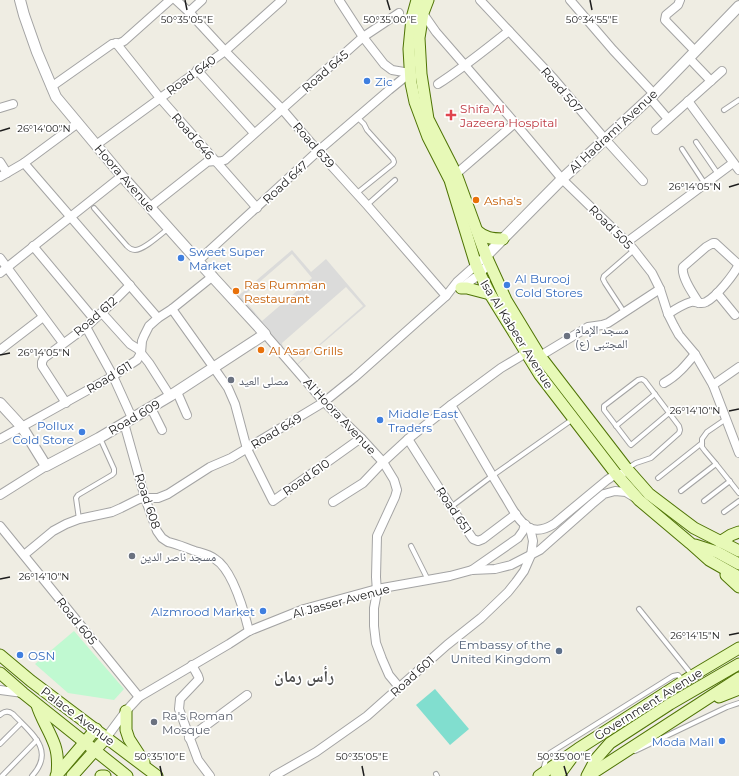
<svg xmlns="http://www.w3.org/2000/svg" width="739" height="776" font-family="Montserrat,'Noto Naskh Arabic',sans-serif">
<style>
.residential{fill:#dbdbda;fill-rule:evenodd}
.park{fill:#c0f9d1}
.pitch{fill:#81decf}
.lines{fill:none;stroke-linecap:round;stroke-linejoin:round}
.service-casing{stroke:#a4a4a4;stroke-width:6}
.minor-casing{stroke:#a4a4a4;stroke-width:10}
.tertiary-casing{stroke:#a4a4a4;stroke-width:12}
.secondary-casing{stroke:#4f7405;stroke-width:13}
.service{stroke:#fff;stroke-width:4}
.minor{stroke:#fff;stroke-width:8}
.tertiary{stroke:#fff;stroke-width:10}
.secondary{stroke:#e7f9b7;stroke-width:11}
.ticks{fill:none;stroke:#1d1d1d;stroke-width:1.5}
.shop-dot{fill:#3f7fe0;stroke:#fff;stroke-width:1.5}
.health-dot{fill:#e0444e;stroke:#fff;stroke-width:1.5}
.food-dot{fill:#e8710a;stroke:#fff;stroke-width:1.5}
.worship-dot{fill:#6b7280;stroke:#fff;stroke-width:1.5}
.service-dot{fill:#5c6f8a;stroke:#fff;stroke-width:1.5}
.labels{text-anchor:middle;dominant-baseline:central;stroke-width:3.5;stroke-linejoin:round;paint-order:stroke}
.street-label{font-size:12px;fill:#1d1d1d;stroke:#fff}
.shop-label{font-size:12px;fill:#366cbe;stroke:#fff;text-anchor:start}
.health-label{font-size:12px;fill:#be3a42;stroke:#fff;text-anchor:start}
.food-label{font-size:12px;fill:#c56008;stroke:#fff;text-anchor:start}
.worship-label{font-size:12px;fill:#5b616d;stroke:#fff;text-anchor:start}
.service-label{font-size:12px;fill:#4e5e75;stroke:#fff;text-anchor:end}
.district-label{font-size:16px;font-weight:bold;fill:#505050;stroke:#fff}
.ticks-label{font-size:10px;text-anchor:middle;fill:#1d1d1d;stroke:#fff;stroke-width:3.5;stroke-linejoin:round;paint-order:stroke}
</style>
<rect width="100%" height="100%" fill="#efede3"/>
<path class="residential" d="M292,250L311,272L326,259L366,306L296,366L237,297ZM292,254L312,278L262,321L242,297ZM346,287L363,306L297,364L283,348L282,343Z"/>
<polygon class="park" points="74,631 124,689 114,700 68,693 35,664"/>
<polygon class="pitch" points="435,689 469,729 450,745 416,705"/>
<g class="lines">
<g class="service-casing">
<g id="service">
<polyline points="724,110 739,100"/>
<polyline points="696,142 718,174"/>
<polyline points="682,149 705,184"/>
<polyline points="357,193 393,164 394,162 393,159 367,130 364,124 358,118"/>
<polyline points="367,205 395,180"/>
<path d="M94,208L127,246C129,248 132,250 135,250C144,250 161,234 169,228"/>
<polyline points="624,312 605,283 603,279 604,276 634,250"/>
<polyline points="726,419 707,432 702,439 702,447 705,451 716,464 739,493"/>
<polyline points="616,426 655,394"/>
<polyline points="628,468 636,463 651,458 679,433 680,430 679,426 645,381 642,379 638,380 604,406 604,410 630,444 631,445 669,413"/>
<polyline points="658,478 702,443"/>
<polyline points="681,491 716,464"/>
<polyline points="704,501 730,481"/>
<polyline points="451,507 492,476 573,419"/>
<polyline points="724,512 739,501"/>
<polyline points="79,519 76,498 78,495 112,475 114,473 114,469 100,438"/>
<polyline points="411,546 428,580"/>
<polyline points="639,609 692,675"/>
<path d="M0,715C4,711 8,710 13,714C31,733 56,750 32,776"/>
<polyline points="0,744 21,723"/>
<polyline points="635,751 727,707 739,703"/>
<polyline points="543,770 546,760 550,753 673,676 678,675 684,681"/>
<polyline points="436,774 437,776"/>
<polyline points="2,776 37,740"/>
</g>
</g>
<g class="minor-casing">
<g id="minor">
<polyline points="176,0 189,12 225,51 282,109 318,151 367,205 446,296"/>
<polyline points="339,0 363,37 384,64 392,70 410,73"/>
<polyline points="480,0 554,79 605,139 643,181"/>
<polyline points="570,0 613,50 654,94"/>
<polyline points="680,0 678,5 666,15 665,20 695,51"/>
<polyline points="189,12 202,0"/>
<polyline points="422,12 436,32 515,123 562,179 627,242 634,250 652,273 660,289 668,314 674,326 679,335 695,354 713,385 739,453"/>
<polyline points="116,43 160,98 257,208"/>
<polyline points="689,58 711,81"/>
<polyline points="197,70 254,133"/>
<path d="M438,84C463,68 486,49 509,31"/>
<polyline points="51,87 112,44 120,43 124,41 170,0"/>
<polyline points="650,98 668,119"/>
<polyline points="688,101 739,170"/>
<polyline points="0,108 13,104"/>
<polyline points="656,130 722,71"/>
<polyline points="96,145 225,51 282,0"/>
<polyline points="0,162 7,173"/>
<polyline points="24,163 158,318"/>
<polyline points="453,176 456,174 515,123"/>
<polyline points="0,177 24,163 78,123"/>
<path d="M150,207L207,162C213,160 219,163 225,160L363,37L399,13"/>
<polyline points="627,242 733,163"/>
<polyline points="33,246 94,319"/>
<polyline points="0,258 63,343"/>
<polyline points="198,261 318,151 389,90 410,73"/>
<polyline points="0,273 122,176"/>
<polyline points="461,288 480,274 489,263"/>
<polyline points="717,293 735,315"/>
<path d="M699,303C693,294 681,277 683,267L706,247L713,243H715L739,265"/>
<polyline points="172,309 214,368 228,388 235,404 247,449 273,501 361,438"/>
<polyline points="102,313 130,344 138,349 141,353 149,363 170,396"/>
<path d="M668,314C674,310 684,304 691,302C696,301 701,305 706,302C716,297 734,275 739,264"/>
<polyline points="86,327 113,376 132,418"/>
<polyline points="265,334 324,402 361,438 383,462 394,480 397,490 395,497 377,536 376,577 377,592 374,608 374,626 376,643 382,659 389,675 399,687"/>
<polyline points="0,350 43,317"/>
<polyline points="540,356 588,327 602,325 608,323 660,289"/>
<path d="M664,383C677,376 686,365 695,354"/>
<polyline points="713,385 739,367"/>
<polyline points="177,392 187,415"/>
<polyline points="66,403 42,366 42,362 44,358 86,327 112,303 130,285"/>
<path d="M451,405C469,435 486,466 504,495C511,506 517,520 528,527C536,532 546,529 554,524L607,480L616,474H622"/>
<polyline points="151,408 162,430"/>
<path d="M124,423L145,498L157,531L162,538L168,542C177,544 186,548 195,551C202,553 209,554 215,559C233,570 244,611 249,631"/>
<polyline points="0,439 113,376 137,360 141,353 142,341 144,336 149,326 158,318 172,309 213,276"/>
<polyline points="408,439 451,507 473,539 478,541 483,539 516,514"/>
<polyline points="0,495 46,466"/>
<polyline points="333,502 363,483 383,462 408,439 451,405 501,368 526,353"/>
<polyline points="0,526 139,697"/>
<polyline points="24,555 53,531 66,524 79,519 112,512 121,508 139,499 145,498 158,498 168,494 210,467 231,458 324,402 355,377 446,296 457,282 486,256"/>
<polyline points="472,570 518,538 523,531 525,524"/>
<polyline points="192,665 198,676 199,679 180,699 179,709 198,760 210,776"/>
<polyline points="0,690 23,693"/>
<polyline points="106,738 126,711 139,697 229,644 249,631 304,609 377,589 450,576 472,570 495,569 511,565 540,550 592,504 604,494 615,491 626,492 634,497"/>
<polyline points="189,738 247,695"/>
<polyline points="274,776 316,752 367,716 447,645 481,618 508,592 516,582 524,571 531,555 533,541 530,528"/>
</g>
</g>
<g class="tertiary-casing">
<g id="tertiary">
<polyline points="486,256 562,179 654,94 739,6"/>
<polyline points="0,403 22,427 46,466 99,438 170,396 265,334 198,261 122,176 56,97 37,52 24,15 20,0"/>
</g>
</g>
<g class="secondary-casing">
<g id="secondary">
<polyline points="417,0 412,18 409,49 411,83 415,102 428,137 450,180 476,265 480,274 490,294 540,375 616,474 639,500 690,543 709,560 739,577"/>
<polyline points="428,0 423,13 419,38 421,74 428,119 456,174 486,256 506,300 540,356 627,469 649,494 694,528 739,551"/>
<path d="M477,231C485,238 492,239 503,239"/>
<polyline points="461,288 467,288 490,294"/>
<polyline points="720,542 731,535 739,532"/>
<polyline points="695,545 717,552 739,564"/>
<polyline points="726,575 739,587"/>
<polyline points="0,655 31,681 157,776"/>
<polyline points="0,673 23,693 127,776"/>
<polyline points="719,697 739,689"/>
<path d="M37,705C41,719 50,731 55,746C58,755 58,764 57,774"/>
<polyline points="126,711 126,730 129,739 144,762"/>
<polyline points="56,776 96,729"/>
<polyline points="72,776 106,738"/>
<polyline points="101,776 105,776"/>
<polyline points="539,776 578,749 692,676 739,648"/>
<polyline points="556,776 562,771 573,756"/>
<polyline points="587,776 596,759 610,743 670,704 739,664"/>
<polyline points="588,776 739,678"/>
</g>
</g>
<use href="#service" class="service"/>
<use href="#minor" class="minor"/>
<use href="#tertiary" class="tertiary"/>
<use href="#secondary" class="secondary"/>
</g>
<path class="ticks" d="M185,0L187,10M387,0L390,10M590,0L592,10M0,131L10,128M729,187L739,184M0,355L10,353M729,411L739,409M0,579L10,577M729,635L739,633M160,766L162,776M362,766L364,776M564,766L567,776"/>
<g class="shop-dot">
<circle cx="367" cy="81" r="4"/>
<circle cx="181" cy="258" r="4"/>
<circle cx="507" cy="285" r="4"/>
<circle cx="380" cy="420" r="4"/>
<circle cx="82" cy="432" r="4"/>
<circle cx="263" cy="611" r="4"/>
<circle cx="20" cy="655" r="4"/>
<circle cx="722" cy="741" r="4"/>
</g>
<path class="health-dot" d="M449 109h4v4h4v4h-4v4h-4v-4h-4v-4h4z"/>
<g class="food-dot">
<circle cx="476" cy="200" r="4"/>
<circle cx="236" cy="291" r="4"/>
<circle cx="261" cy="350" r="4"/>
</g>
<g class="worship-dot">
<circle cx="567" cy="336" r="4"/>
<circle cx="231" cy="380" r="4"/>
<circle cx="132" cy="556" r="4"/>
<circle cx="154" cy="722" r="4"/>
</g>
<circle class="service-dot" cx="559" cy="651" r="4"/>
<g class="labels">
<g class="street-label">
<text transform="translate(325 71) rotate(-41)">Road 645</text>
<text transform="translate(191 75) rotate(-36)">Road 640</text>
<text transform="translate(562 90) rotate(49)">Road 507</text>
<text transform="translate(613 131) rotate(-43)">Al Hadrami Avenue</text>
<text transform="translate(193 136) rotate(49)">Road 646</text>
<text transform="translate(314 145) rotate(49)">Road 639</text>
<text transform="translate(125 178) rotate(49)">Hoora Avenue</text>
<text transform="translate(285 182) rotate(-43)">Road 647</text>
<text transform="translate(611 227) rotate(45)">Road 505</text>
<text transform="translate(95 316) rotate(-41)">Road 612</text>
<text transform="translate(517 334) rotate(58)">Isa Al Kabeer Avenue</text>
<text transform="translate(109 377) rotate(-31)">Road 611</text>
<text transform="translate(340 416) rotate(47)">Al Hoora Avenue</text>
<text transform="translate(134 417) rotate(-30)">Road 609</text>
<text transform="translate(276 431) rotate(-31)">Road 649</text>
<text transform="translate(306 477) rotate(-35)">Road 610</text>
<text transform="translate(148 501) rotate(72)">Road 608</text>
<text transform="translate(454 510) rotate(56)">Road 651</text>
<text transform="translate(341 601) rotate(-15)">Al Jasser Avenue</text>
<text transform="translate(77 621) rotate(51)">Road 605</text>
<text transform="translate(412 676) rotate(-42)">Road 601</text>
<text transform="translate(648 704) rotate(-32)">Government Avenue</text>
<text transform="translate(78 716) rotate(37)">Palace Avenue</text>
</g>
<g class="shop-label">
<text x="375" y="81">Zic</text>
<text x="189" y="251">Sweet Super<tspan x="189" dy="14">Market</tspan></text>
<text x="515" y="278">Al Burooj<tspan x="515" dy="14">Cold Stores</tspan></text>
<text x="388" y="413">Middle East<tspan x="388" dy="14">Traders</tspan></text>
<text x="74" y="425" text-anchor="end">Pollux<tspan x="74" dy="14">Cold Store</tspan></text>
<text x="255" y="611" text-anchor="end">Alzmrood Market</text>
<text x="28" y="655">OSN</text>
<text x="714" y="741" text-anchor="end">Moda Mall</text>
</g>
<g class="health-label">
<text x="460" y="108">Shifa Al<tspan x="460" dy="14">Jazeera Hospital</tspan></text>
</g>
<g class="food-label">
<text x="484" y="200">Asha's</text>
<text x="244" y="284">Ras Rumman<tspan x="244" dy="14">Restaurant</tspan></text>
<text x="269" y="350">Al Asar Grills</text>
</g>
<g class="worship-label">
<text x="575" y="329">مسجد الإمام<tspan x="575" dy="14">المجتبى (ع)</tspan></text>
<text x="239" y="380">مصلى العيد</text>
<text x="140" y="556">مسجد ناصر الدين</text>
<text x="162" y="715">Ra's Roman<tspan x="162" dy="14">Mosque</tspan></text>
</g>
<g class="service-label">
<text x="551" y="644">Embassy of the<tspan x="551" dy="14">United Kingdom</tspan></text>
</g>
<g class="district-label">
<text x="304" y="676">رأس رمان</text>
</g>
</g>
<g class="ticks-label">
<text x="187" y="23">50°35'05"E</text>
<text x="390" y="23">50°35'00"E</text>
<text x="592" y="23">50°34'55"E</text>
<text x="44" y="132">26°14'00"N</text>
<text x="695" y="190">26°14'05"N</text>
<text x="44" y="356">26°14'05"N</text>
<text x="695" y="414">26°14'10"N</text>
<text x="44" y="580">26°14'10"N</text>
<text x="695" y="639">26°14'15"N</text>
<text x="160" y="760">50°35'10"E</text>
<text x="362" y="760">50°35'05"E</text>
<text x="564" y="760">50°35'00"E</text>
</g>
</svg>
